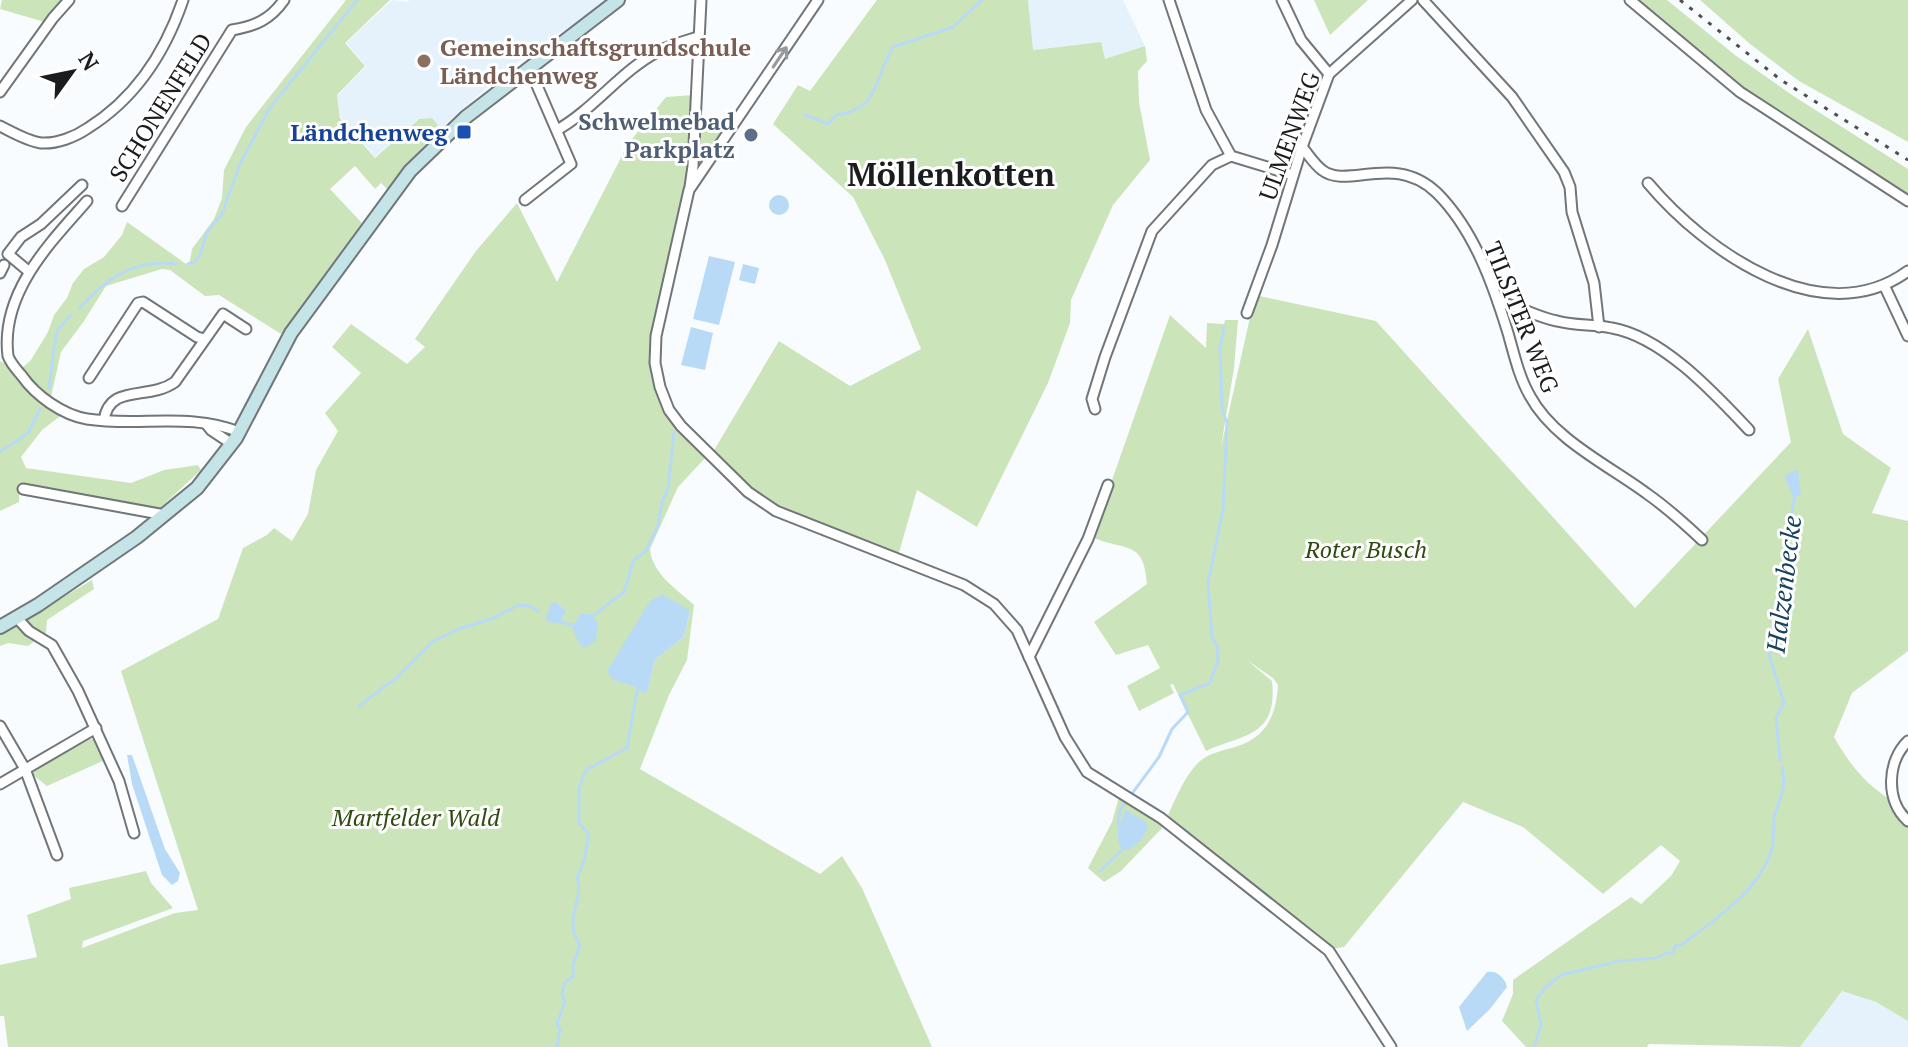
<svg xmlns="http://www.w3.org/2000/svg" width="1908" height="1047" font-family="'PT Serif',serif">
<style>
.built{fill:#e5f2fc}
.green{fill:#cce4ba;fill-rule:evenodd}
.water{fill:#b9daf6}
.lines{fill:none;stroke-linecap:round;stroke-linejoin:round}
.stream{stroke:#b9daf6;stroke-width:3}
.street-casing{stroke:#70767a;stroke-width:13}
.secondary-casing{stroke:#70767a;stroke-width:16}
.street{stroke:#fff;stroke-width:9}
.secondary{stroke:#c4e4e8;stroke-width:12}
.rail{stroke:#4c4e50;stroke-width:3;stroke-dasharray:4 8;stroke-linecap:butt}
.oneway{stroke:#98999a}
.education-dot{fill:#8d6e63;stroke:#fff;stroke-width:3}
.transit-dot{fill:#1a4fb4;stroke:#fff;stroke-width:3}
.service-dot{fill:#5c6f8a;stroke:#fff;stroke-width:3}
.labels{text-anchor:middle;dominant-baseline:central;stroke-width:6;stroke-linejoin:round;paint-order:stroke}
.education-label{font-size:24px;font-weight:bold;fill:#785e54;stroke:#fff;text-anchor:start}
.street-label{font-size:24px;fill:#1a1c1e;stroke:#fff}
.service-label{font-size:24px;font-weight:bold;fill:#4e5e75;stroke:#fff;text-anchor:end}
.transit-label{font-size:24px;font-weight:bold;fill:#164399;stroke:#fff;text-anchor:end}
.park-label{font-size:24px;font-style:italic;fill:#2e4c0f;stroke:#fff}
.water-label{font-size:26px;font-style:italic;fill:#194260;stroke:#fff}
.district-label{font-size:32px;font-weight:bold;fill:#1a1c1e;stroke:#fff}
</style>
<rect width="100%" height="100%" fill="#f9fcff"/>
<g class="built">
<polygon points="392,0 407,2 410,0 604,0 580,22 553,36 500,76 440,129 430,118 418,119 375,157 341,118 337,96 366,66 346,43"/>
<polygon points="1028,0 1123,0 1145,46 1104,60 1101,42 1031,50"/>
<polygon points="1842,991 1876,1002 1908,1021 1908,1047 1800,1047"/>
</g>
<g class="green">
<polygon points="2,0 69,0 48,23 0,9"/>
<polygon points="346,0 390,0 345,43 365,66 337,95 340,118 375,158 419,119 432,118 441,129 406,165 387,189 381,183 375,189 355,166 330,189 362,223 281,334 219,295 205,296 170,270 162,269 106,286 84,321 61,352 51,397 34,385 22,368 31,360 48,332 54,315 67,298 73,283 84,269 104,257 122,235 127,222 189,266 192,249 214,219 222,198 224,170 246,127"/>
<polygon points="877,0 1028,0 1033,50 1101,42 1105,59 1145,46 1147,61 1138,71 1139,102 1150,160 1113,205 1071,300 1070,323 1048,383 977,527 917,490 898,556 778,508 751,489 713,452 779,341 850,386 921,349 885,260 853,197 773,124 798,85 810,91"/>
<polygon points="1314,0 1368,0 1330,35"/>
<polygon points="1636,0 1667,0 1735,55 1792,95 1908,169 1908,195 1745,90"/>
<polygon points="1700,0 1908,0 1908,142 1799,81 1750,44"/>
<path d="M693,95L685,192L657,321V388L707,456L678,487L650,549C652,574 677,589 694,605L687,660L669,695L640,769L820,874L842,856L862,888L932,1047H8L4,1016H0V965L37,957L27,915L71,899L69,888L146,871L151,883L173,908L83,941L82,948L175,913L198,910L121,671L218,619L243,548L267,535L274,528L292,541L308,514L316,470L338,431L325,413L361,373L332,347L351,324L407,364L425,347L415,339L476,251L517,203L557,282L628,144L666,97ZM690,611L684,637L655,660L647,692L637,690L634,686Z"/>
<polygon points="702,118 723,132 702,163 698,163"/>
<path d="M1255,295L1376,321L1635,608L1791,442L1778,379L1808,329L1843,434L1891,468L1872,513L1908,521V651L1852,693L1834,737C1854,772 1872,791 1908,810V1021L1876,1002L1842,991L1800,1047L1649,1044L1647,1047H1526L1502,1021L1513,994V980L1631,897L1641,904L1671,876L1680,861L1661,845L1603,894L1523,827L1463,802L1344,947L1333,949L1171,821L1168,815C1176,798 1186,773 1200,761C1210,753 1224,750 1235,747C1267,738 1276,715 1278,685L1273,678L1248,661L1272,681C1278,737 1244,734 1206,751L1173,684L1170,685L1174,693L1139,711L1127,686L1160,668L1148,645L1116,655L1094,622L1147,584C1144,538 1124,552 1092,537L1170,315L1206,348L1207,323L1224,324L1225,320H1238L1234,368L1221,447Z"/>
<polygon points="0,361 6,364 35,398 63,414 42,430 21,457 26,468 131,483 164,470 198,465 201,470 160,508 19,487 19,502 0,511"/>
<polygon points="92,580 94,589 47,620 46,633 28,646 8,643 0,646 0,635"/>
<polygon points="86,739 94,739 98,742 105,760 47,786 33,775 34,770"/>
<polygon points="1119,797 1164,826 1121,871 1104,882 1088,868 1112,822"/>
</g>
<g class="water">
<circle cx="779" cy="205" r="10"/>
<polygon points="709,256 735,262 719,325 693,319"/>
<polygon points="743,264 759,268 755,284 739,280"/>
<polygon points="691,327 713,333 705,370 681,365"/>
<polygon points="1795,470 1798,471 1801,494 1794,499 1784,476"/>
<polygon points="662,594 690,611 684,637 655,660 647,693 637,690 634,686 613,680 607,671 650,601"/>
<polygon points="556,602 566,611 559,624 545,621 550,604"/>
<polygon points="580,614 591,614 598,624 596,641 584,648 580,645 572,628"/>
<polygon points="127,755 132,755 165,849 180,873 178,881 172,885 162,875 132,784"/>
<path d="M1126,810L1146,822L1148,829L1141,840L1129,850H1122C1114,836 1119,824 1126,810Z"/>
<path d="M1487,972C1497,970 1505,978 1507,987L1490,1009L1467,1031L1459,1007Z"/>
</g>
<g class="lines">
<g class="stream">
<path d="M805,115L828,124L836,115C880,110 874,78 893,47L953,27L982,0"/>
<polyline points="188,264 195,262 200,255 207,232 222,214 239,166 269,109 357,0"/>
<path d="M80,308C105,278 136,258 177,264"/>
<path d="M49,388C51,377 54,336 58,330C61,325 67,320 71,315"/>
<polyline points="0,452 28,433 40,409"/>
<polyline points="593,616 624,592 634,560 646,551 658,525 662,502 668,489 674,432"/>
<polyline points="558,621 572,625"/>
<polyline points="359,706 396,678 433,641 461,628 491,619 519,605 530,606 539,612"/>
<polyline points="1780,760 1776,718 1784,703 1769,655 1794,499"/>
<polyline points="1118,826 1120,810 1159,757 1172,729 1188,712 1180,695 1210,683 1218,660 1217,646 1212,637 1208,583 1223,510 1227,423 1222,409 1220,348 1224,327"/>
<polyline points="1100,871 1122,850"/>
<path d="M557,1047L560,1029L557,1024L565,1002L562,994L565,982L573,977V966L580,945C562,917 585,901 577,878L584,861L589,834L579,823V788L586,770L627,748L637,690"/>
<path d="M1534,1047L1541,1025L1536,1000L1544,989L1561,975L1620,961L1656,958L1666,953H1673L1675,946L1681,945C1714,920 1757,893 1771,852C1775,840 1772,827 1775,815C1780,795 1787,789 1782,767"/>
</g>
<g class="street-casing">
<g id="street">
<polyline points="818,0 689,190 656,336 655,363 660,387 669,410 681,426 748,492 776,511 964,585 994,604 1017,630 1065,737 1087,772 1161,818 1329,951 1391,1047"/>
<polyline points="1169,0 1206,110 1231,156 1293,175"/>
<polyline points="1282,0 1301,40 1329,74"/>
<polyline points="1423,0 1512,97 1564,172 1570,187 1572,212 1594,283 1599,327"/>
<polyline points="1630,0 1740,92 1908,201"/>
<polyline points="0,92 53,18 69,0"/>
<path d="M0,126C12,132 27,141 41,143C57,144 75,137 88,128C136,98 165,53 183,0"/>
<path d="M557,130C594,109 620,72 657,52C669,45 685,41 698,37"/>
<path d="M1302,147C1308,154 1314,164 1322,170C1347,190 1395,152 1437,193C1474,230 1493,284 1508,333C1514,354 1519,377 1530,396C1553,439 1608,465 1646,493C1666,507 1684,523 1702,540"/>
<path d="M1648,183C1705,251 1822,334 1908,271"/>
<polyline points="690,187 693,166 701,0"/>
<polyline points="525,200 571,164 535,81 527,70"/>
<path d="M87,201C50,243 0,293 8,356C11,364 17,370 22,376C36,396 63,415 87,419C138,427 190,412 239,432"/>
<path d="M122,206L232,30C255,26 270,20 284,0"/>
<polyline points="27,270 8,254 21,237 41,224 82,185"/>
<polyline points="0,273 4,265"/>
<polyline points="1884,285 1908,336"/>
<path d="M1498,302C1520,306 1536,317 1557,321C1576,326 1593,324 1612,328C1663,337 1715,394 1749,430"/>
<polyline points="1247,313 1272,245 1302,147 1329,74 1412,0"/>
<polyline points="89,378 138,303 143,302 197,337 205,339"/>
<polyline points="1095,409 1092,399 1105,357 1152,231 1212,165 1231,156"/>
<path d="M104,420C110,383 148,401 175,382L223,314L246,329"/>
<polyline points="207,425 211,430 232,444"/>
<polyline points="23,489 165,515"/>
<polyline points="17,618 29,631 52,645 78,691 119,781 134,833"/>
<polyline points="1029,657 1088,539 1108,485"/>
<polyline points="0,726 25,769 57,855"/>
<path d="M1908,741C1887,761 1885,801 1908,821"/>
<polyline points="0,784 96,728"/>
</g>
</g>
<g class="secondary-casing">
<polyline id="secondary" points="0,627 38,605 137,537 197,488 236,438 291,333 410,171 466,117 618,0"/>
</g>
<use href="#street" class="street"/>
<use href="#secondary" class="secondary"/>
<polyline class="rail" points="1680,0 1781,80 1908,160"/>
</g>
<defs><path id="oneway-shaft" d="M-6 0H5M1.5-3L5.5 0L1.5 3" fill="none" stroke-width="1.6" stroke-linecap="round" stroke-linejoin="round" transform="scale(2)"/></defs>
<use class="oneway" href="#oneway-shaft" transform="translate(780 57) rotate(-56)"/>
<circle class="education-dot" cx="424" cy="61" r="8"/>
<rect class="transit-dot" x="456" y="124" width="16" height="16" rx="4"/>
<circle class="service-dot" cx="751" cy="135" r="8"/>
<g class="labels">
<g class="education-label">
<text x="440" y="47">Gemeinschaftsgrundschule<tspan x="440" dy="28">Ländchenweg</tspan></text>
</g>
<g class="street-label">
<text transform="translate(160 107) rotate(-58)">SCHONENFELD</text>
<text transform="translate(1289 136) rotate(-70)">ULMENWEG</text>
<text transform="translate(1522 317) rotate(68)">TILSITER WEG</text>
</g>
<g class="service-label">
<text x="735" y="121">Schwelmebad<tspan x="735" dy="28">Parkplatz</tspan></text>
</g>
<g class="transit-label">
<text x="448" y="132">Ländchenweg</text>
</g>
<g class="park-label">
<text x="1366" y="549">Roter Busch</text>
<text x="416" y="817">Martfelder Wald</text>
</g>
<g class="water-label">
<text transform="translate(1783 584) rotate(-83)">Halzenbecke</text>
</g>
<g class="district-label">
<text x="951" y="174">Möllenkotten</text>
</g>
</g>
<g transform="translate(72 72) rotate(57)" stroke="#ffffff" stroke-width="6" paint-order="stroke">
<path d="M0-6L14 30L0 20L-14 30Z" fill="#1a1c1e"/>
<text y="-12" font-size="22" font-weight="bold" text-anchor="middle" fill="#1a1c1e">N</text>
</g>
</svg>
